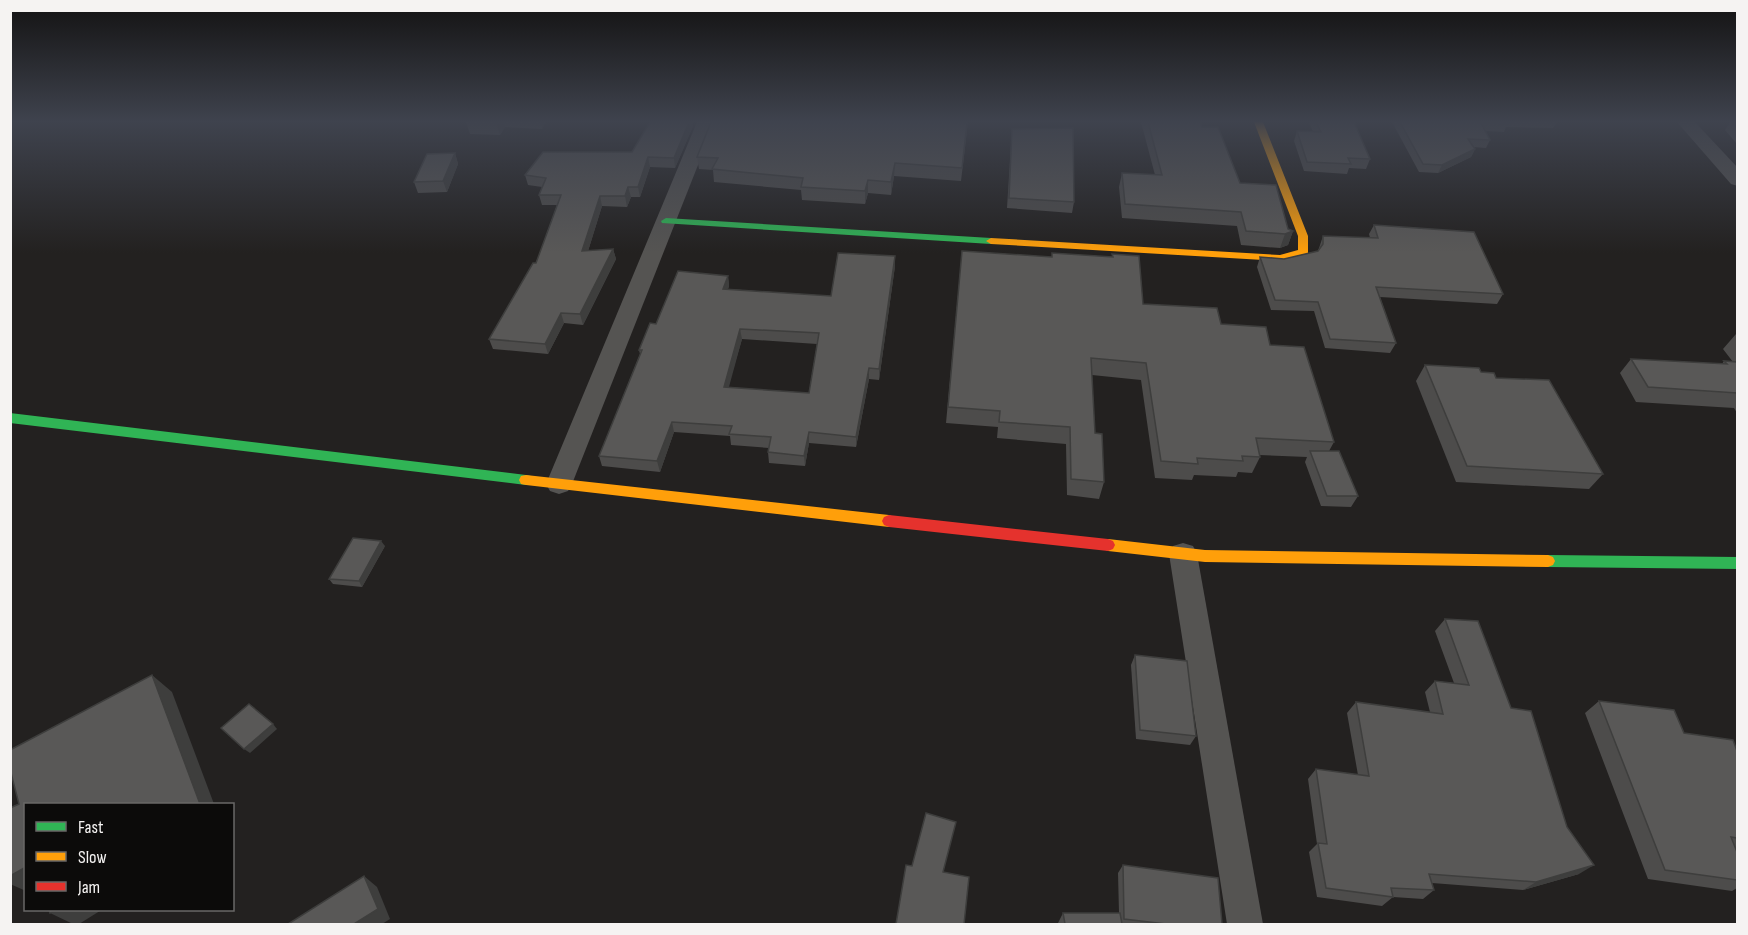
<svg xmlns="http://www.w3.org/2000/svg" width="1748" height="935" font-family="'Sofia Sans Condensed',sans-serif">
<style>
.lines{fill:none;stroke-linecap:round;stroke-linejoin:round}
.street{fill:#555452;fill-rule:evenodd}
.fast{fill:#30b455;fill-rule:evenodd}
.slow{fill:#ff9f0a;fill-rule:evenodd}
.jam{fill:#e5322d;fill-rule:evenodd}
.wall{fill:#4d4c4b;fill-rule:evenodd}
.shaded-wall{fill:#3e3e3d}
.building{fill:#595857;stroke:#3e3e3d;stroke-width:1.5;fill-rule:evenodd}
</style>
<rect width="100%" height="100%" fill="#232120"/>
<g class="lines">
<g class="street">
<polygon points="697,122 715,122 572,484 568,491 559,494 550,491 546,484"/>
<polygon points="1677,122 1695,122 1738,168 1738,186 1731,184"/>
<polygon points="1183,543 1193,546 1197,554 1263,924 1227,924 1169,554 1173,546"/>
</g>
<g class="fast">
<polygon points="666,218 991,238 996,241 991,244 662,223 661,221"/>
<polygon points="10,413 526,475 531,476 533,480 531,484 526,485 10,423"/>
<polygon points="1548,555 1738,557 1738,569 1548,567 1543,565 1541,561 1543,557"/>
</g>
<g class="slow">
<polygon points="1254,122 1263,122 1308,236 1308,254 1280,261 991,244 986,241 991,238 1280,255 1298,250 1298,236"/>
<polygon points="526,475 889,515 894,517 896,521 894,525 889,527 526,485 521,484 519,480 521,476"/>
<polygon points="1108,539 1205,550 1548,555 1553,557 1555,561 1553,565 1548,567 1205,562 1108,551 1103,549 1101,545 1103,541"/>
</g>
<polygon class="jam" points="889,515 1108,539 1113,541 1115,545 1113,549 1108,551 889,527 884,525 882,521 884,517"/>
</g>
<g class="wall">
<polygon points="466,122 546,122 542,129 505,127 500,135 470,134"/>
<polygon points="968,122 961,181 894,176 891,195 868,193 865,204 802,200 801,190 714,182 713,170 699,169 697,157"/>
<polygon points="1141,122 1200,122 1202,127 1240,183 1288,229 1293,231 1288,245 1280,248 1241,245 1237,226 1122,218 1119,187 1122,173 1155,175"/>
<polygon points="1309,122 1354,122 1370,159 1366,169 1349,168 1347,174 1304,171 1294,141 1297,131 1313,132"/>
<polygon points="1392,122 1557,122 1553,128 1506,127 1504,132 1486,131 1490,140 1486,148 1473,147 1475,149 1471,157 1438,173 1419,172"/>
<polygon points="1730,122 1737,122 1737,144 1725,130"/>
<polygon points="693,126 675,168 650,167 640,197 631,197 627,207 602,206 588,251 613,249 616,259 583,325 564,323 548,354 493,349 489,339 536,263 557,205 542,205 539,195 542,187 528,185 525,175 632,152"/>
<polygon points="1012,129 1074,202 1072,213 1007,208"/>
<polygon points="455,153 458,164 447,192 418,193 414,182"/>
<polygon points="1374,225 1503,294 1497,304 1380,297 1396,343 1390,353 1325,348 1314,311 1271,310 1257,267 1260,257 1284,259 1318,251 1323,236 1370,238 1369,234"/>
<polygon points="962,251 1052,257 1052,253 1112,257 1112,254 1143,304 1221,324 1270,345 1334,442 1329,451 1358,496 1351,507 1321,506 1305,462 1307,457 1259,455 1260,457 1252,473 1238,472 1236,477 1194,475 1192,480 1155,478 1141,380 1092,375 1095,433 1104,482 1099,499 1067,495 1066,444 997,438 998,427 946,423"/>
<path d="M895,256V266L879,380L869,379L856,447L809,443L805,466L769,463L768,452L769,448L731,445L730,436L674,432L660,472L602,466L599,456L640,354L639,350L656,324L728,276L729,286L728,289L831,296ZM742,339L817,344L809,393L728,387Z"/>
<polygon points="1736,334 1737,334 1737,413 1734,408 1636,402 1620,373 1631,359 1722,364 1724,361 1733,362 1723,349"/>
<polygon points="1425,365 1481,372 1496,378 1603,474 1589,489 1456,482 1416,381"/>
<polygon points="385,546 362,587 333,584 329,579"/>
<polygon points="1445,619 1511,708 1579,874 1523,890 1432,883 1434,890 1423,899 1393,897 1382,906 1317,897 1309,852 1317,844 1308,779 1316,769 1358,775 1347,713 1356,702 1430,712 1425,692 1435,681 1454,683 1435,631"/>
<polygon points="1135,655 1196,736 1190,745 1136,739 1131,665"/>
<polygon points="1599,701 1684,733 1737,751 1737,848 1736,848 1737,852 1737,888 1732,891 1648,879 1585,713"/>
<polygon points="1123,865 1222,924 1059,924 1058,923 1063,913 1119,913 1118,873"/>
</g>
<g class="shaded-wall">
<polygon points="496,122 504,122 505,127 500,135"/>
<polygon points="541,122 546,122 542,129"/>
<polygon points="689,122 693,122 693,126 675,168 674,158"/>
<polygon points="1475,149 1471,157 1438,173 1442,165"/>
<polygon points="455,153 458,164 447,192 443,181"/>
<polygon points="648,157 650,167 640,197 638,187"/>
<polygon points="895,163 894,176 891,195 891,182"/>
<polygon points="868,180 868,193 865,204 865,191"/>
<polygon points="628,187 631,197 627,207 625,196"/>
<polygon points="600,196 602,206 585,261 582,251"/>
<polygon points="1293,231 1288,245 1280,248 1285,234"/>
<polygon points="613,249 616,259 583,325 580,314"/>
<polygon points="895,256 895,266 879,380 879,369"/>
<polygon points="728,276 729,286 724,300 723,289"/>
<polygon points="561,313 564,323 548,354 545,344"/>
<polygon points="740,329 742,339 726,398 724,387"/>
<polygon points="869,368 869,379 856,447 856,437"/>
<polygon points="672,422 674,432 660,472 657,461"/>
<polygon points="809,432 809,443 805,466 804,456"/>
<polygon points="381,541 385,546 362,587 359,581"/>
<polygon points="152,675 172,692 214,804 200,804"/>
<polygon points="273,724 277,729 250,753 244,749"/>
<polygon points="1594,865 1579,874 1523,890 1536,882"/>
<polygon points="26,867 26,891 10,884 10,876"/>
<polygon points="364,876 377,887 390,919 382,924 354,924"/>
<polygon points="56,909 103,909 79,924 73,924 50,913"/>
</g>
<g class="building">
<polygon points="650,122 689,122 674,158 648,157 638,187 628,187 625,196 600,196 582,251 613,249 580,314 561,313 545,344 489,339 533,263 536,263 561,195 539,195 546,178 525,175 543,152 632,152"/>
<polygon points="711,122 967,122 962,168 895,163 891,182 868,180 865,191 801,187 803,178 712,169 718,158 697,157"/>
<polygon points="1148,122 1200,122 1202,127 1218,127 1240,183 1276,185 1288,229 1293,231 1285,234 1246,231 1241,212 1125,204 1122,173 1162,175"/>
<polygon points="1316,122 1354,122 1370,159 1348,158 1351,164 1307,162 1297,131 1321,132"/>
<polygon points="1400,122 1507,122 1508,124 1481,123 1490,140 1468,139 1475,149 1442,165 1423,164"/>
<polygon points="1732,122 1737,122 1737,128"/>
<polygon points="1073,128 1074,202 1009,198 1012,129"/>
<polygon points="455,153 443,181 414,182 427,154"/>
<polygon points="1374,225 1474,232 1503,294 1376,287 1396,343 1330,339 1318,302 1275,300 1260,257 1284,259 1318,251 1323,244 1323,236 1378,238"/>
<polygon points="962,251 1052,257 1052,253 1113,257 1112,254 1139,256 1143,304 1217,308 1221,324 1266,327 1270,345 1304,347 1334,442 1256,438 1260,457 1242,456 1243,461 1197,458 1198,464 1161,461 1146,363 1091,358 1095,433 1102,434 1104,482 1071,479 1070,427 999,422 1000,411 948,407"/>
<path d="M838,253L895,256L879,369L869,368L856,437L809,432L804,456L768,452L771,437L729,434L732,426L672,422L657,461L599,456L642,350H639L650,323L656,324L678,271L728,276L723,289L831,296ZM740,329L819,333L809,393L724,387Z"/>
<polygon points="1631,359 1727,364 1724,361 1737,362 1737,393 1648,387"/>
<polygon points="1425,365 1479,368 1481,372 1494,373 1496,378 1549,380 1603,474 1467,466"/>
<polygon points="1310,451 1339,451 1358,496 1327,496"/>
<polygon points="353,538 381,541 359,581 329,579"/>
<polygon points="1445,619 1478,621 1511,708 1531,711 1567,827 1594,865 1536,882 1429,874 1434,890 1391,888 1393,897 1326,888 1318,843 1327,844 1316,769 1369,776 1356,702 1443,714 1435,681 1469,685"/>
<polygon points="1135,655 1187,661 1196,736 1140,730"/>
<polygon points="152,675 200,804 26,804 26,867 10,876 10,808 19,804 10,769 10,750"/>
<polygon points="1599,701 1674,710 1684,733 1733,740 1737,751 1737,838 1731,837 1737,852 1737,880 1665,870"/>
<polygon points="249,704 273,724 244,749 221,728"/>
<polygon points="926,813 956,822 943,872 969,877 964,924 896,924 906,865 912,866"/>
<polygon points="1123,865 1218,878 1222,924 1166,924 1124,919"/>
<polygon points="364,876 378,909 354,924 288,924"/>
<polygon points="49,909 56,909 50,913"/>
<polygon points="1063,913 1120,913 1122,924 1065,924"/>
</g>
<linearGradient id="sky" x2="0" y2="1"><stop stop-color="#131212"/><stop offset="0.48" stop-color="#3f434e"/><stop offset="1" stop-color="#3f434e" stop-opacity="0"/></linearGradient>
<rect width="1748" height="253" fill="url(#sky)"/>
<rect width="1748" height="935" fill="none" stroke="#f5f3f2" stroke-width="24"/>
<rect x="24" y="803" width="210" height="108" fill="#0c0b0a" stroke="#696867" stroke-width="1.5"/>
<rect x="36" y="822" width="30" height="9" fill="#30b455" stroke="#696867" stroke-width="1.5"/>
<text x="78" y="833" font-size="18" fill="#f5f3f2">Fast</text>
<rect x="36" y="852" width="30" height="9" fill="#ff9f0a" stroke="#696867" stroke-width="1.5"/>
<text x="78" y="863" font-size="18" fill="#f5f3f2">Slow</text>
<rect x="36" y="882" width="30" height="9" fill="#e5322d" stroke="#696867" stroke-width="1.5"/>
<text x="78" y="893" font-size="18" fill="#f5f3f2">Jam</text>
</svg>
